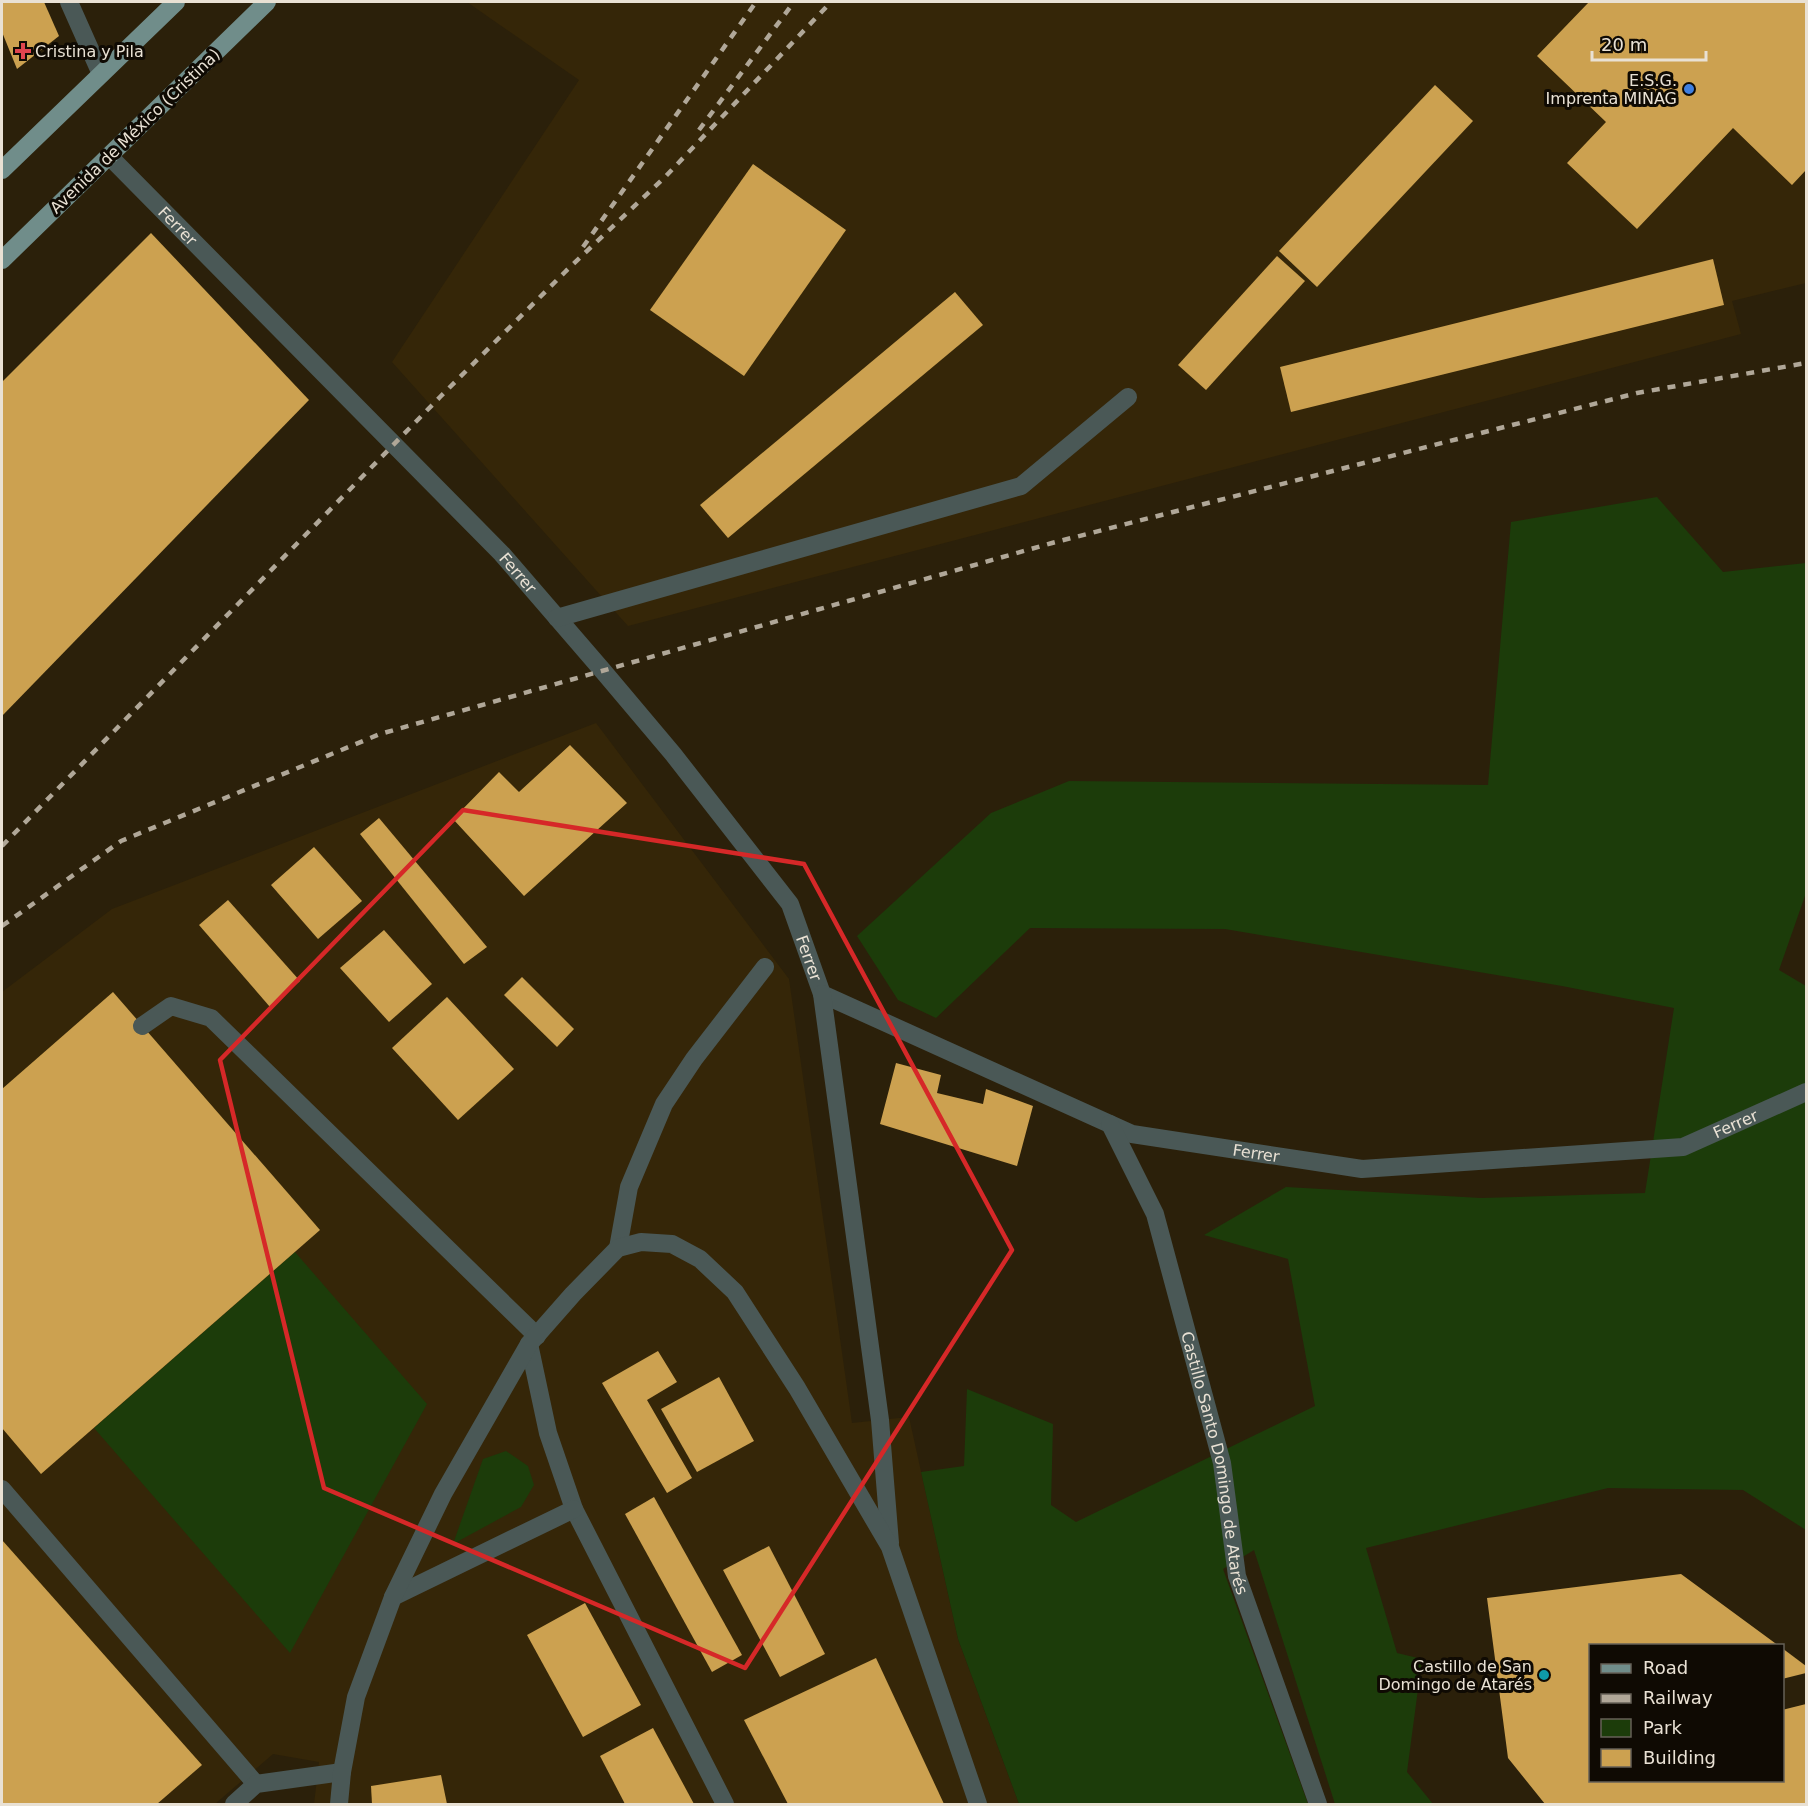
<svg xmlns="http://www.w3.org/2000/svg" width="1808" height="1806" font-family="'DejaVu Sans',sans-serif">
<style>
.built{fill:#352608}
.green{fill:#1c3c0a}
.building{fill:#cca150}
.lines{fill:none;stroke-linecap:round;stroke-linejoin:round}
.minor{stroke:#4a5856;stroke-width:18}
.major{stroke:#708d8a;stroke-width:18}
.rail{stroke:#b0a798;stroke-width:4.5;stroke-dasharray:8 8;stroke-linecap:butt}
.marked{fill:none;stroke:#d62828;stroke-width:4.5;stroke-linejoin:round}
.health-dot{fill:#e0444e;stroke:#0f0a03;stroke-width:2}
.shop-dot{fill:#3f7fe0;stroke:#0f0a03;stroke-width:2}
.culture-dot{fill:#0f9aa8;stroke:#0f0a03;stroke-width:2}
.labels{text-anchor:middle;dominant-baseline:central;stroke-width:6;stroke-linejoin:round;paint-order:stroke}
.poi-label{font-size:16px;fill:#e9e1d4;stroke:#0f0a03;text-anchor:end}
.street-label{font-size:16px;fill:#e9e1d4;stroke:#0f0a03}
</style>
<rect width="100%" height="100%" fill="#2b200a"/>
<g class="built">
<polygon points="467,2 1806,2 1806,283 1732,301 1741,334 628,626 392,362 579,80"/>
<polygon points="596,723 789,979 852,1423 909,1417 958,1639 1019,1804 314,1804 319,1762 273,1754 215,1804 2,1804 2,992 112,909"/>
</g>
<g class="green">
<polygon points="1657,497 1723,572 1806,563 1806,893 1779,970 1806,986 1806,1530 1743,1490 1608,1488 1366,1548 1397,1653 1422,1659 1407,1772 1433,1804 1335,1804 1254,1550 1223,1569 1308,1804 1019,1804 958,1639 921,1472 964,1466 967,1389 1053,1424 1051,1505 1076,1522 1315,1406 1288,1259 1204,1235 1286,1187 1481,1198 1645,1193 1674,1008 1562,986 1225,929 1030,928 936,1018 898,1000 857,936 991,813 1069,781 1488,785 1511,522"/>
<polygon points="295,1252 427,1404 290,1653 94,1428"/>
<polygon points="506,1451 528,1466 534,1485 521,1507 453,1544 483,1459"/>
</g>
<g class="building">
<polygon points="2,2 44,2 59,36 17,69 2,32"/>
<polygon points="1589,2 1806,2 1806,170 1792,185 1733,128 1637,229 1567,163 1606,122 1537,56"/>
<polygon points="1435,85 1473,121 1317,287 1279,251"/>
<polygon points="753,164 846,230 744,376 650,310"/>
<polygon points="151,233 309,400 2,716 2,382"/>
<polygon points="1277,256 1305,281 1206,390 1178,365"/>
<polygon points="1713,259 1724,305 1291,412 1280,367"/>
<polygon points="955,292 983,325 728,538 700,505"/>
<polygon points="570,745 627,803 524,896 453,819 499,772 519,792"/>
<polygon points="379,818 487,947 464,964 360,834"/>
<polygon points="314,847 362,901 318,939 271,885"/>
<polygon points="228,900 300,981 270,1007 199,925"/>
<polygon points="384,930 432,984 389,1022 340,968"/>
<polygon points="522,977 574,1029 557,1047 504,995"/>
<polygon points="113,992 320,1230 41,1474 2,1428 2,1089"/>
<polygon points="447,997 514,1069 458,1120 392,1048"/>
<polygon points="896,1063 941,1075 937,1093 983,1104 986,1089 1033,1106 1017,1166 880,1124"/>
<polygon points="658,1351 677,1382 647,1400 692,1478 667,1493 602,1383"/>
<polygon points="719,1377 754,1441 697,1472 661,1409"/>
<polygon points="654,1497 742,1655 712,1672 625,1514"/>
<polygon points="2,1540 202,1765 157,1804 2,1804"/>
<polygon points="769,1546 825,1654 780,1677 723,1570"/>
<polygon points="1681,1574 1779,1646 1590,1646 1590,1780 1782,1780 1782,1710 1806,1704 1806,1804 1545,1804 1508,1758 1487,1598"/>
<polygon points="585,1603 641,1705 583,1737 527,1635"/>
<polygon points="1782,1648 1806,1666 1806,1673 1782,1679"/>
<polygon points="876,1658 944,1804 788,1804 744,1720"/>
<polygon points="653,1728 694,1804 625,1804 600,1756"/>
<polygon points="441,1775 447,1804 372,1804 371,1786"/>
</g>
<g class="lines">
<g class="minor">
<polyline points="69,2 101,74"/>
<path id="s1" d="M109,156L502,554L603,671L673,754L790,904L822,994L1132,1134L1362,1169L1683,1147L1806,1092"/>
<polyline points="557,618 1021,486 1128,397"/>
<polyline points="822,994 880,1420 890,1543"/>
<polyline points="142,1026 171,1006 211,1018 537,1336"/>
<path id="s2" d="M1110,1124L1155,1214L1222,1463L1237,1576L1318,1804"/>
<polyline points="618,1248 629,1187 664,1104 694,1059 765,967"/>
<polyline points="529,1344 548,1433 574,1509 725,1804"/>
<polyline points="2,1489 256,1784"/>
<polyline points="393,1597 574,1509"/>
<polyline points="234,1804 256,1784 342,1772"/>
<polyline points="339,1804 342,1772 356,1697 393,1597 443,1494 529,1344 573,1294 618,1248 641,1242 672,1244 700,1259 735,1292 797,1388 890,1547 978,1804"/>
</g>
<g class="major">
<polyline points="2,170 176,2"/>
<polyline points="2,260 267,2"/>
</g>
<g class="rail">
<polyline points="699,130 794,2"/>
<polyline points="583,247 756,2"/>
<polyline points="2,846 440,397 566,271 666,176 831,2"/>
<polyline points="2,926 121,841 380,734 1052,543 1637,393 1806,363"/>
</g>
</g>
<path class="marked" d="M463,810L804,864L1012,1250L745,1668L324,1488L220,1060Z"/>
<path class="health-dot" d="M20 42h6v6h6v6h-6v6h-6v-6h-6v-6h6z"/>
<circle class="shop-dot" cx="1689" cy="89" r="6"/>
<circle class="culture-dot" cx="1544" cy="1675" r="6"/>
<g class="labels">
<g class="poi-label">
<text x="35" y="51" text-anchor="start">Cristina y Pila</text>
<text x="1677" y="80">E.S.G.<tspan x="1677" dy="18">Imprenta MINAG</tspan></text>
<text x="1532" y="1666">Castillo de San<tspan x="1532" dy="18">Domingo de Atarés</tspan></text>
</g>
<g class="street-label">
<text transform="translate(135 131) rotate(-44)">Avenida de México (Cristina)</text>
<text stroke="none"><textPath href="#s1" startOffset="98">Ferrer</textPath></text>
<text stroke="none"><textPath href="#s1" startOffset="584">Ferrer</textPath></text>
<text stroke="none"><textPath href="#s1" startOffset="1070">Ferrer</textPath></text>
<text stroke="none"><textPath href="#s1" startOffset="2060">Ferrer</textPath></text>
<text stroke="none"><textPath href="#s1" startOffset="1574">Ferrer</textPath></text>
<text stroke="none"><textPath href="#s2" startOffset="357">Castillo Santo Domingo de Atarés</textPath></text>
</g>
</g>
<rect width="1808" height="1806" fill="none" stroke="#e9e1d4" stroke-width="6"/>
<rect x="1589" y="1644" width="195" height="138" fill="#0f0a03" stroke="#666057" stroke-width="1.5"/>
<rect x="1601" y="1664" width="30" height="9" fill="#708d8a" stroke="#666057" stroke-width="1.5"/>
<text x="1643" y="1674" font-size="18" fill="#e9e1d4">Road</text>
<rect x="1601" y="1694" width="30" height="9" fill="#b0a798" stroke="#666057" stroke-width="1.5"/>
<text x="1643" y="1704" font-size="18" fill="#e9e1d4">Railway</text>
<rect x="1601" y="1719" width="30" height="18" fill="#1c3c0a" stroke="#666057" stroke-width="1.5"/>
<text x="1643" y="1734" font-size="18" fill="#e9e1d4">Park</text>
<rect x="1601" y="1749" width="30" height="18" fill="#cca150" stroke="#666057" stroke-width="1.5"/>
<text x="1643" y="1764" font-size="18" fill="#e9e1d4">Building</text>
<path d="M1592 51v9h114v-9" fill="none" stroke="#e9e1d4" stroke-width="3"/>
<text x="1601" y="51" font-size="18" fill="#e9e1d4" stroke="#0f0a03" stroke-width="4.5" paint-order="stroke">20 m</text>
</svg>
